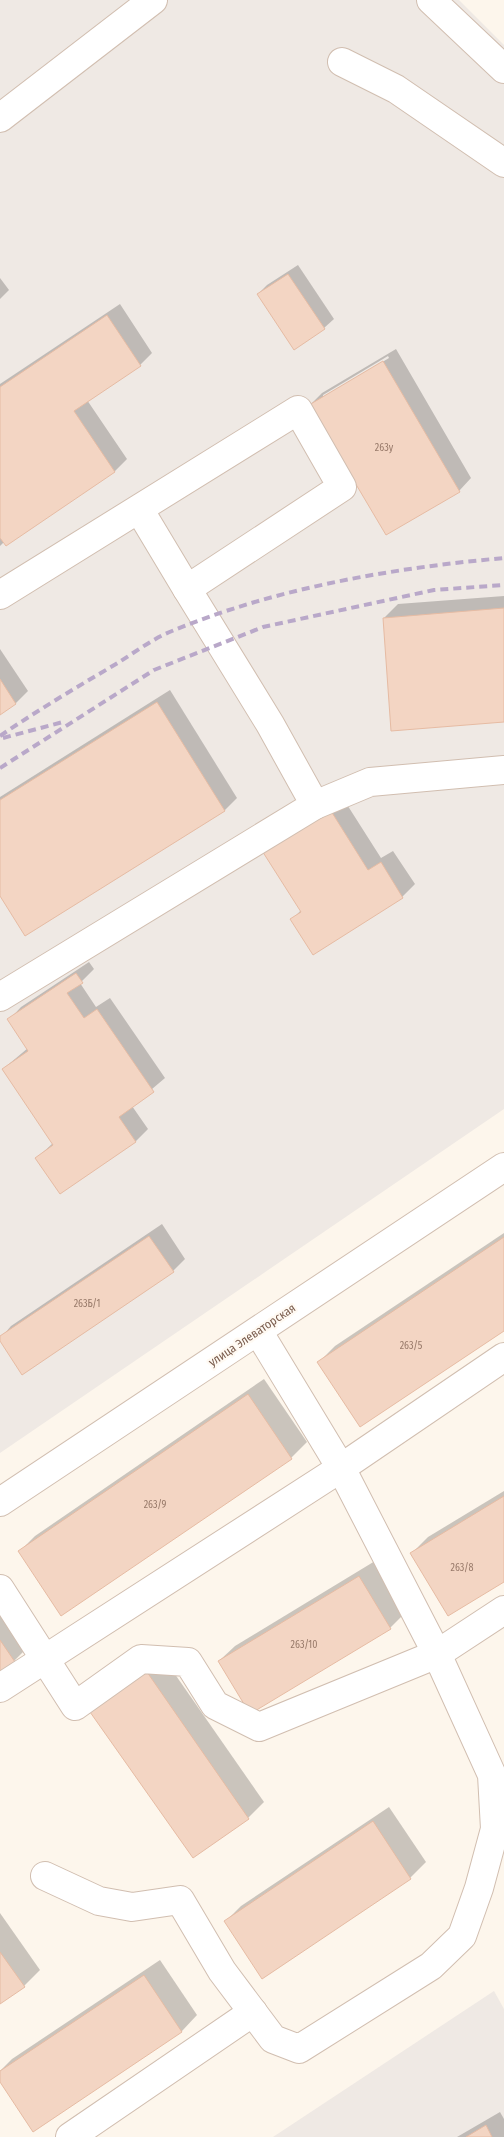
<svg xmlns="http://www.w3.org/2000/svg" width="504" height="2137" font-family="'Fira Sans Condensed',sans-serif">
<style>
.industrial{fill:#efe9e4}
.shadow{fill:#0003;fill-rule:evenodd}
.building{fill:#f3d5c3;stroke:#e6bba3}
.lines{fill:none;stroke-linecap:round;stroke-linejoin:round}
.minor-casing{stroke:#d1beb0;stroke-width:30}
.minor{stroke:#fff;stroke-width:28}
.rail{stroke:#b9a8c9;stroke-width:4;stroke-dasharray:8 5;stroke-linecap:butt}
.labels{text-anchor:middle;dominant-baseline:central;stroke-width:4.5;stroke-linejoin:round;paint-order:stroke}
.number-label{font-size:10px;fill:#987a6a}
.street-label{font-size:12px;fill:#7a5c4d;stroke:#fffaf3}
</style>
<rect width="100%" height="100%" fill="#fdf6ec"/>
<g class="industrial">
<polygon points="0,0 459,0 504,45 504,1109 0,1453"/>
<polygon points="494,1991 504,2009 504,2137 273,2137"/>
</g>
<g class="shadow">
<polygon points="298,265 334,319 324,328 294,348 258,294 267,285"/>
<polygon points="0,278 9,290 0,299"/>
<polygon points="120,304 152,353 140,365 87,400 127,459 115,471 6,545 4,542 0,546 0,384"/>
<path d="M396,349L471,478L459,491L310,405L322,393ZM388,356L389,358L323,398V395Z"/>
<polygon points="504,596 504,720 384,618 398,604"/>
<polygon points="0,649 28,691 16,703 0,713"/>
<polygon points="170,690 237,798 225,810 25,935 0,894 0,797"/>
<polygon points="339,792 381,858 393,851 415,884 402,897 313,953 292,920 301,910"/>
<polygon points="89,962 94,969 80,983 96,1007 110,998 165,1078 132,1106 148,1129 136,1141 60,1192 37,1158 53,1143 3,1069 28,1048 9,1020 21,1007"/>
<polygon points="162,1224 185,1259 173,1271 0,1339 11,1326"/>
<polygon points="504,1233 504,1330 319,1362 335,1346"/>
<polygon points="264,1379 307,1442 291,1458 62,1614 20,1551 35,1536"/>
<polygon points="504,1491 504,1581 412,1553 428,1537"/>
<polygon points="375,1561 406,1612 390,1628 250,1712 219,1661 235,1646"/>
<polygon points="0,1601 30,1645 14,1661 0,1670"/>
<polygon points="163,1657 264,1802 248,1818 193,1857 91,1712"/>
<polygon points="389,1807 426,1862 410,1878 225,1922 241,1906"/>
<polygon points="0,1913 40,1970 24,1986 0,2002"/>
<polygon points="160,1960 197,2015 182,2031 34,2130 0,2080 0,2071 12,2059"/>
<polygon points="500,2112 504,2119 504,2137 457,2137"/>
</g>
<g class="building">
<polygon points="288,274 325,329 294,350 257,294"/>
<polygon points="107,315 141,366 74,411 115,472 6,546 0,538 0,387"/>
<polygon points="383,361 460,492 386,535 309,405"/>
<polygon points="504,608 504,722 391,731 383,618"/>
<polygon points="0,679 16,704 0,715"/>
<polygon points="157,702 225,811 25,936 0,896 0,800"/>
<polygon points="326,803 368,870 381,862 403,898 313,955 290,919 301,912 259,846"/>
<polygon points="76,973 83,983 67,993 84,1018 97,1009 154,1092 119,1117 136,1142 60,1194 35,1158 53,1145 2,1069 28,1051 7,1019"/>
<polygon points="149,1236 174,1272 22,1375 0,1341 0,1336"/>
<polygon points="504,1237 504,1331 360,1427 317,1362"/>
<polygon points="248,1394 292,1459 61,1616 18,1551"/>
<polygon points="504,1496 504,1582 448,1616 410,1553"/>
<polygon points="359,1576 391,1629 250,1714 218,1661"/>
<polygon points="0,1640 15,1662 0,1672"/>
<polygon points="147,1672 249,1819 193,1858 90,1712"/>
<polygon points="373,1821 411,1879 262,1979 224,1921"/>
<polygon points="0,1952 25,1987 0,2004"/>
<polygon points="144,1975 182,2032 33,2132 0,2082 0,2071"/>
<polygon points="486,2125 492,2137 466,2137"/>
</g>
<g class="lines">
<g class="minor-casing">
<g id="minor">
<polyline points="431,0 504,69"/>
<polyline points="342,62 396,89 504,163"/>
<polyline points="0,118 153,0"/>
<polyline points="0,595 298,410 342,487 187,589 139,509"/>
<polyline points="315,805 370,782 504,770"/>
<polyline points="0,997 315,805 270,724 187,589"/>
<polyline points="0,1502 504,1167"/>
<polyline points="0,1589 75,1706 141,1659 188,1662 215,1705 259,1727 437,1654 504,1610"/>
<polyline points="0,1688 341,1468 504,1357"/>
<polyline points="45,1876 99,1901 132,1907 180,1900 222,1971 273,2039 299,2049 431,1966 462,1936 479,1888 495,1829 492,1775 437,1654 341,1468 258,1331"/>
<polyline points="70,2137 253,2012"/>
</g>
</g>
<use href="#minor" class="minor"/>
<g class="rail">
<path d="M0,736C38,710 77,687 116,664C134,653 152,639 172,631C276,588 392,568 504,558"/>
<polyline points="3,738 63,722"/>
<polyline points="0,768 154,670 263,627 434,590 504,585"/>
</g>
</g>
<g class="labels">
<g class="number-label">
<text x="384" y="448">263у</text>
<text x="87" y="1304">263Б/1</text>
<text x="411" y="1346">263/5</text>
<text x="155" y="1505">263/9</text>
<text x="462" y="1568">263/8</text>
<text x="304" y="1645">263/10</text>
</g>
<g class="street-label">
<text transform="translate(252 1335) rotate(-34)">улица Элеваторская</text>
</g>
</g>
</svg>
